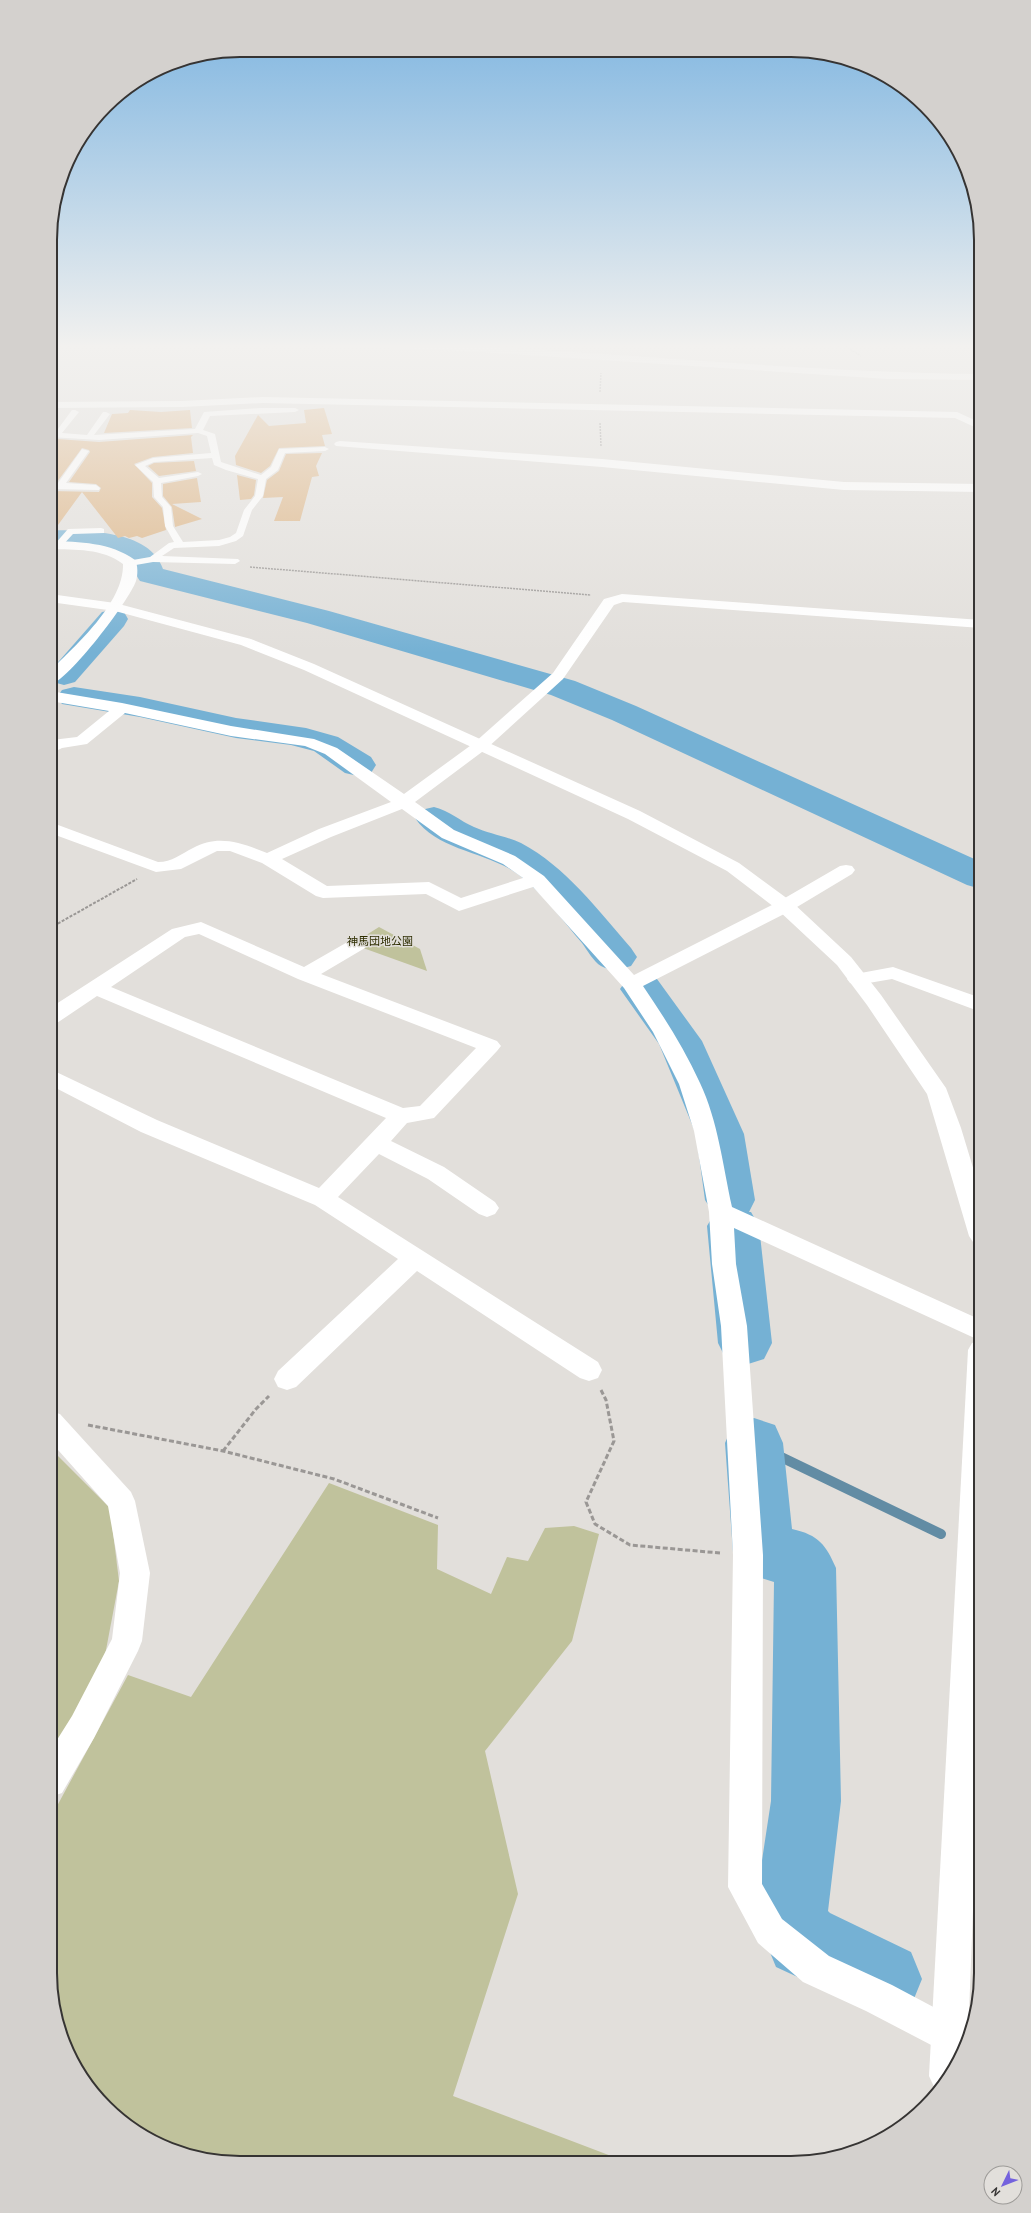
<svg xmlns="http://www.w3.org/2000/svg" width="1031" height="2213" font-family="'PT Sans','Noto Sans JP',sans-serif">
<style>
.green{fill:#c0c29c}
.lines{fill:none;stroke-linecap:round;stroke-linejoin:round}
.stream{stroke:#628ca4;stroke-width:10}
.river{fill:#75b1d4;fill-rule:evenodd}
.building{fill:#dcb281}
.path-far2{stroke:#9a9795;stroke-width:1.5;stroke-dasharray:2 1;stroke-linecap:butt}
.path-far1{stroke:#9a9795;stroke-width:2;stroke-dasharray:3 1.5;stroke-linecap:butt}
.path{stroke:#9a9795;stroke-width:3;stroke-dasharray:5 2.5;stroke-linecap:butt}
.lane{fill:#fff;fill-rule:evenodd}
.street{fill:#fff;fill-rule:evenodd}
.secondary{fill:#fff;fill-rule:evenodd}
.labels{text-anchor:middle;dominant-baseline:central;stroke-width:3;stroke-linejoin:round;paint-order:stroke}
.park-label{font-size:11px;fill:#2d2d00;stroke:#e2dfdb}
.rim{fill:none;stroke:#363433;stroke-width:2}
</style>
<rect width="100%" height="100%" fill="#e2dfdb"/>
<g class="green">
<polygon points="379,927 420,949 427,971 352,944"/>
<polygon points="50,1448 110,1508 119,1581 103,1666 50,1761"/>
<polygon points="329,1483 438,1525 437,1569 491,1594 507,1557 528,1561 545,1528 574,1526 599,1534 572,1641 485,1751 518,1894 453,2096 627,2162 203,2159 156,2143 115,2116 82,2078 57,2022 50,1973 50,1819 128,1675 191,1697"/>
</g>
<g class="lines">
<polyline class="stream" points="754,1444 941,1534"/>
<g class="river">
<path d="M50,530C85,531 150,529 163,569L329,611L575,681L636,706L981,862V889L967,885L612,720L551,695L307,623L140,581C136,576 135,569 132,564C119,545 71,547 50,546Z"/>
<polygon points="113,610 124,612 128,619 124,626 75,682 64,685 53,682 50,679 53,668 102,612"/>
<polygon points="74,687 140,697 236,718 306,728 338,737 371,757 376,765 371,773 358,776 345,773 314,751 291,745 236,738 140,717 62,704 57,697 62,690"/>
<path d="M434,807C450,811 460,821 474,827C489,834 506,836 521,843C566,867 598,910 631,948L637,957L631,966C621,969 611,972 601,966C594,962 587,950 582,943C563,921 545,896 523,878C491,851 439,853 415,818L421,810Z"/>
<polygon points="642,975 657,979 702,1041 744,1134 755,1200 749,1212 751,1212 759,1226 772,1343 764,1359 745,1365 726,1359 718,1343 707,1226 714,1214 705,1200 696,1134 659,1044 620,989 627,979"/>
<path d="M754,1418L775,1425L783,1443L792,1529C819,1535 826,1545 836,1568L841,1801L828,1911L830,1913L911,1952L922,1979L911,2006L884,2017L776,1967L754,1913L771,1801L774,1582L742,1572L733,1552L725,1443L733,1425Z"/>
</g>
</g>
<g class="building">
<polygon points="324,408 332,434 322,435 325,446 279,448 270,466 261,473 236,465 235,456 258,415 269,426 306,423 304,410"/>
<polygon points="130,410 161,412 190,410 192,428 104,433 112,414 128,413"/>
<polygon points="193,435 191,437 193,453 153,457 134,464 152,483 152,497 162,508 166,530 142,538 137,536 129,538 125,536 118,538 82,492 50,536 50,491 99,492 101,488 96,484 69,482 90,452 89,450 82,448 57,482 50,482 50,449 57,439 99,442"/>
<polygon points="322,453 316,466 319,476 312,477 300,521 274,521 283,497 263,498 267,480 279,471 286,454"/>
<polygon points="194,461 196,471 159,476 148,466 154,463"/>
<polygon points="237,475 256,480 254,495 251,499 240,500"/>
<polygon points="197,478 201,502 172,504 202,519 175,527 172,507 163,496 163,484"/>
</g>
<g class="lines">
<g class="path-far2">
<polyline points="840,343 861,356"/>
<polyline points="600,392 601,373"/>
<polyline points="600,423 601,446"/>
<polyline points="250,567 591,595"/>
</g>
<polyline class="path-far1" points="50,928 137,879"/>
<g class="path">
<polyline points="601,1390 606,1400 614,1441 586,1502 595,1524 630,1545 720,1553"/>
<polyline points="88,1425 223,1451 334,1479 438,1518"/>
<polyline points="223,1451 256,1409 269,1396"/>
</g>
<g class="lane">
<path d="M261,408H295L299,410L295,412L210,416L203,430L215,434L221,462L261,475L271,467L279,449L325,447L329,449L325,451L285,453L278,470L266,479L263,496L252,510L243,536L236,541L219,546L174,548L162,556L238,559L240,561L235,564L153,562L130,566L125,563L127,561L150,557L169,543L174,542L165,526L163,507L154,497L153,482L135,465L153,458L211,453L207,436L198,433L99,440L50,437V433H55L72,410H75L79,412L62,433L87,435L103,412H106L110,414L94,435L195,429L204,412ZM212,458L214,465L226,470L258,479L255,496L244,510L236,533L230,537L219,540L183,542L173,526L171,507L162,497L161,483L198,476L202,474L198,472L159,478L145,466L154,462Z"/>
<polygon points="82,449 89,451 66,483 96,485 100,488 99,490 50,489 50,483 58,483"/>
<polygon points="101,528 104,529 104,533 73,534 61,547 54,545 68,529"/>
</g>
<g class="street">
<polygon points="50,343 65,343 60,346 50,346"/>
<path d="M330,343C547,343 764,372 981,374V380L888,379L466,351L335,346Z"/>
<polygon points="263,397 957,412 981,423 981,430 955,418 263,403 182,407 50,408 50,402 182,401"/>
<polygon points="340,441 602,459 844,482 981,484 981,492 844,490 602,467 336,446 334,444 336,442"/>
<path d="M50,541C80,542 110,542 135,560C138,565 138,575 136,581C129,601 69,680 50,685V671C76,645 124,603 123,564C102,548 76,550 50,549Z"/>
<path d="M622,594L981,620V628L623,602L614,605L563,679L486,749L415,802L454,830L515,856L544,876L634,975L778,902L840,866L846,865L852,866L855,870L852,874L792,910L643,986C664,1017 684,1048 700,1083C718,1121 723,1166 732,1207L981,1320V1341L734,1228L736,1264L747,1326L763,1555L762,1884L782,1919L829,1956L892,1985L971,2027L967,2045L958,2059L866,2011L803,1982L758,1943L728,1887L733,1555L721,1326L712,1264L709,1212L694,1131L679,1084L653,1032L624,988L533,887L459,911L426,894L323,898L316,896L262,863L230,851H217L181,869L156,872L50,833V822L158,862C172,862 181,854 193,848C218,834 242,843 267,853L319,829L391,802L325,754L305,746L231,736L125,713L87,744L62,748L50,754V741L52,740L77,737L109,711L50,701V691L122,703L231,726L314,739L337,748L404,794L474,743L553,673L604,599ZM402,809L442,838L503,864L523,878L461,898L429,882L327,886L282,859L331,837Z"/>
<path d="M201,922L304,967L351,940L358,938L365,940L368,944L365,948L321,974L497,1041L501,1046L497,1051L434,1118L407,1123L391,1141L444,1167L495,1202L499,1208L495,1214L487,1217L479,1214L428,1179L379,1154L338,1197L598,1362L602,1370L598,1378L589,1381L580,1378L417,1271L296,1387L287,1390L278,1387L274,1379L278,1371L398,1259L315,1205L141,1132L50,1085V1069L157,1120L319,1188L386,1118L97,996L57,1023L50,1025V1008L172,929ZM199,934L298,979L476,1048L420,1106L403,1108L111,987L185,937Z"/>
<polygon points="893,967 981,998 981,1012 892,979 857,985 850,983 847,979 850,975"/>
<polygon points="50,1411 60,1414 131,1492 135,1501 150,1573 142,1641 138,1651 94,1738 62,1793 50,1797 50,1751 72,1716 112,1639 120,1573 108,1506 50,1441"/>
</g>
<g class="secondary">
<polygon points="50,594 115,603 251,639 314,664 640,811 739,863 792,902 851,957 881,995 946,1088 961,1128 981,1194 981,1245 973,1242 969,1236 927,1094 867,1005 837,965 778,910 727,871 628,819 304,670 241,645 115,611 50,602"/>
<polygon points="981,1340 981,1703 968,2039 967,2045 938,2091 935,2089 929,2076 968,1350 972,1343"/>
</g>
</g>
<linearGradient id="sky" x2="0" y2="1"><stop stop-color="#7ab3e0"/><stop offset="0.53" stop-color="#f2f1ef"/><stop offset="1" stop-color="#f2f1ef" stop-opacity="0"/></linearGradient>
<rect width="1031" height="653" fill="url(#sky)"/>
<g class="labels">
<g class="park-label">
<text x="380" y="941">神馬団地公園</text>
</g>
</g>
<path d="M0 0H1031V2213H0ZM240 57H791A183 183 0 0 1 974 240V1973A183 183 0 0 1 791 2156H240A183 183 0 0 1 57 1973V240A183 183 0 0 1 240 57Z" fill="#d4d1ce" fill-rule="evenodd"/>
<path class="rim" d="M240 57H791A183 183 0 0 1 974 240V1973A183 183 0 0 1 791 2156H240A183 183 0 0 1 57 1973V240A183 183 0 0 1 240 57Z"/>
<g transform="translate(1003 2185) rotate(227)"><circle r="19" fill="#e2dfdb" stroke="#9d9b98"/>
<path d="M0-3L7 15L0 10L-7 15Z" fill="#7462dd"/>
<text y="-6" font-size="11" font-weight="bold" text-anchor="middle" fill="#363433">N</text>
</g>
</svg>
